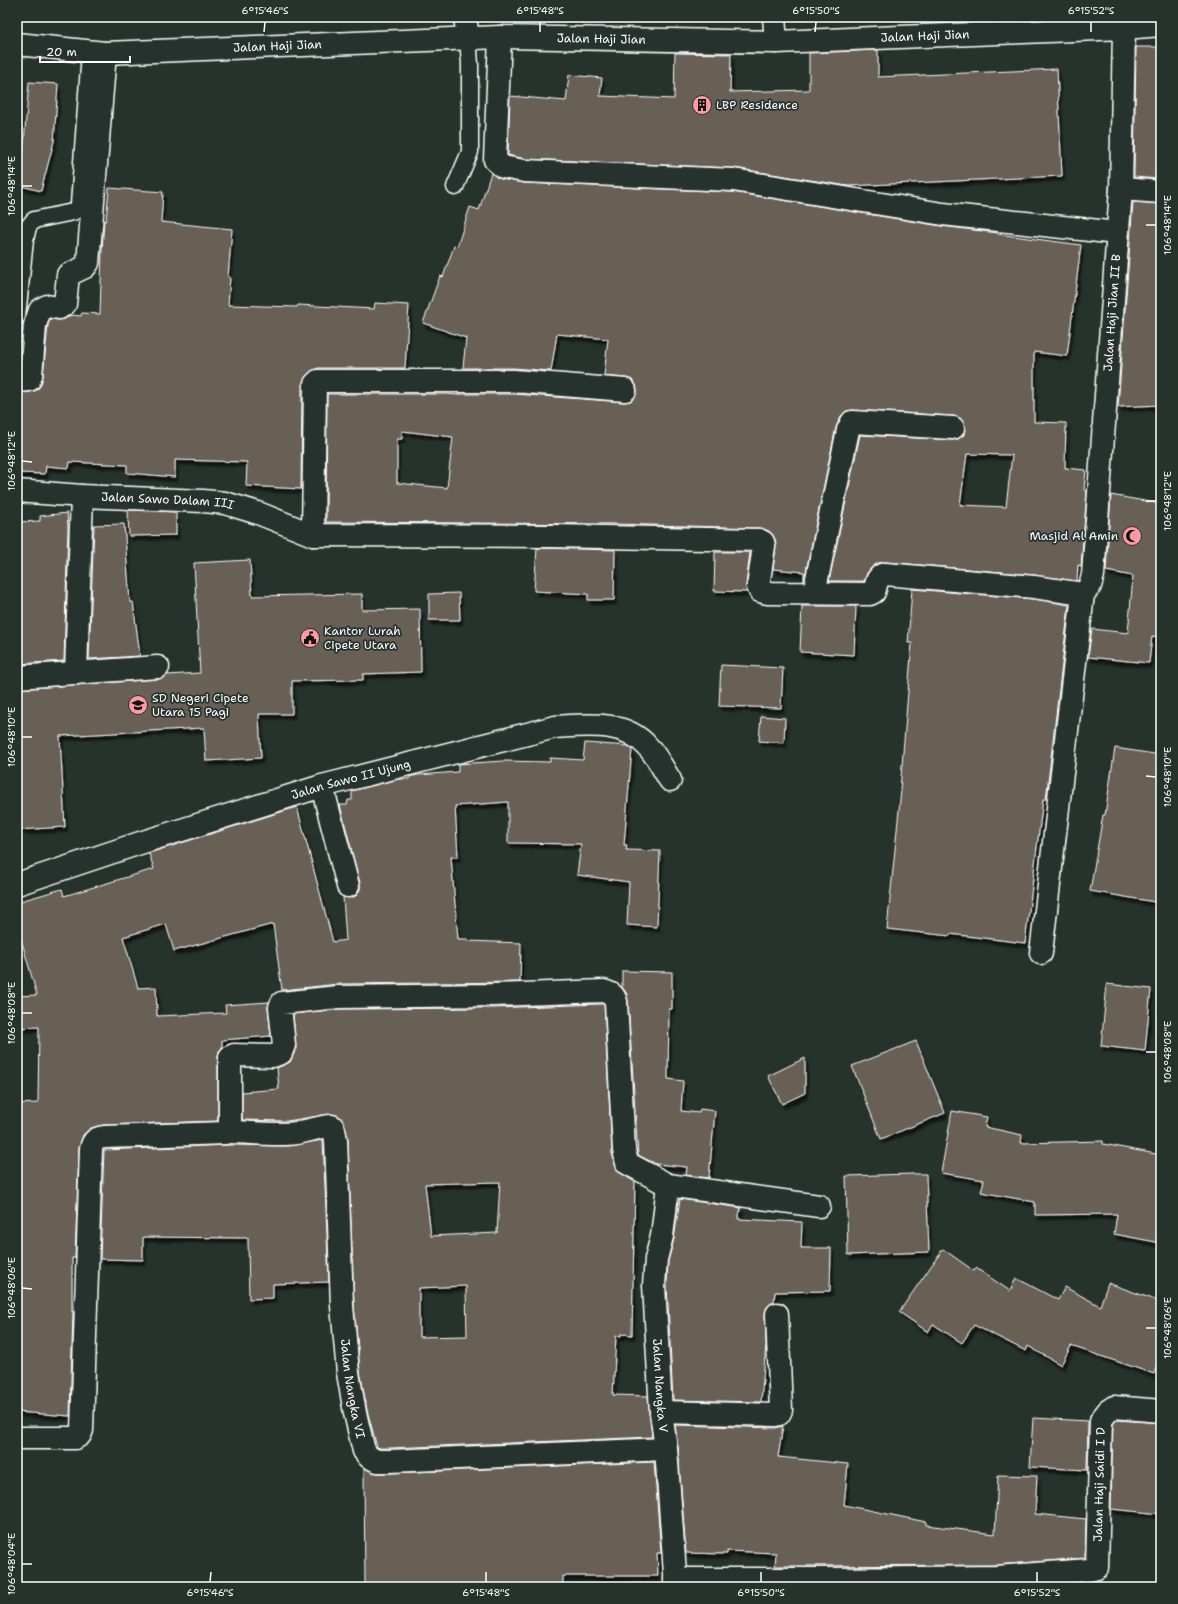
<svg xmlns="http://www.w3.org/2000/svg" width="1178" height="1604" font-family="'Shantell Sans',sans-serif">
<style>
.building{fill:#685e54;stroke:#fff;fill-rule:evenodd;filter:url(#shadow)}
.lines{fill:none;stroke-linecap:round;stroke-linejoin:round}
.service-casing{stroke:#fff;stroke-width:19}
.minor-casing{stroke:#fff;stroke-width:25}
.service{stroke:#26332d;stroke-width:16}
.minor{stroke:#26332d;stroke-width:22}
.ticks{fill:none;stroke:#fff;stroke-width:1.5}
.labels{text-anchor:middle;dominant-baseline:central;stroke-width:3.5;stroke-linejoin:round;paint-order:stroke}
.street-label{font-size:12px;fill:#fff;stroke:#26332d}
.poi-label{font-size:12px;fill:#fff;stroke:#26332d;text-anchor:start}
.neatline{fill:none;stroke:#fff;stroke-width:1.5}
.ticks-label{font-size:10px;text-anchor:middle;fill:#fff}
</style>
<defs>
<filter id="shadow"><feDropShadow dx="2.5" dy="4.5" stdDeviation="1" flood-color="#0009"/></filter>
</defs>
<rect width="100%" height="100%" fill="#26332d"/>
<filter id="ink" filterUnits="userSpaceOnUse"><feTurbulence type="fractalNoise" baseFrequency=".025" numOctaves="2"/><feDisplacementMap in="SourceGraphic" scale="8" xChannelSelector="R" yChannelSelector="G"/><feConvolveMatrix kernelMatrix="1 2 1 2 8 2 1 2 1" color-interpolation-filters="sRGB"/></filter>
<g filter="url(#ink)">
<g class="building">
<polygon points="1136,47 1161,47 1161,130 1159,179 1134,177"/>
<polygon points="878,50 878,77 1057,69 1062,176 848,186 734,168 525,159 508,155 510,96 566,101 569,75 602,78 600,96 674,99 675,53 731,54 730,92 809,90 809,53"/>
<polygon points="29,82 58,84 54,141 41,191 17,185 17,153 23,154"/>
<path d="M491,173L501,179L523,183L732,192L941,226L998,233V234L1081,245L1067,356L1034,352V422L1066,423L1065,468L1086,470L1084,490L1087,491L1081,566L1078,565L1077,581L1035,575L886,562L878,563L873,566L867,573L864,581H829L860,435L952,440L958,439L964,435L965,428L964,423L960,418L954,416L853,410L846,411L841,416L836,427L804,581V572L773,569L776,548L775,539L769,531L759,528L616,524L326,522L327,394H446L458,395V394H513L624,402L631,401L635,397L637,391L636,385L632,380L626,378L604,376L608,339L557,334L551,371L514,368H463L466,338L423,323L440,276L443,277L454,246L457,247L470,207L479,210ZM402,431L453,437L447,488L397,483V439H402ZM967,454L1012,455L1006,507L960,505Z"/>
<polygon points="109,188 163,192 161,222 232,229 228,277 230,277 228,305 297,307 298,305 374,309 375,303 409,305 405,368 318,368 313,370 306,376 302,384 301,489 246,486 247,462 175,460 175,477 127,473 127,465 70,462 69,468 46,466 45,474 17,473 17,393 30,392 37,390 41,385 43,376 48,325 50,319 58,320 65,319 70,315 81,316 82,313 100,314 102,251 104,220 106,221"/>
<polygon points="1133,202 1161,204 1161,273 1158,340 1161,340 1161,405 1118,407"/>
<polygon points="1111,495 1161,504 1161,637 1152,636 1149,663 1088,657 1092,629 1128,633 1133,576 1106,571"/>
<polygon points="128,510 176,512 176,535 129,536"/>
<polygon points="67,513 68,527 64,661 17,664 17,522 40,521 40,516"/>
<polygon points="124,524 130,602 133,602 140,656 89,659 94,525"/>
<polygon points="537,548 615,550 614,600 588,600 588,594 534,591"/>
<polygon points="715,552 750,552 746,585 747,592 714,591"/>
<polygon points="250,560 252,596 362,594 362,610 420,609 421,672 363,674 363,680 292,681 292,714 259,714 261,758 206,761 204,728 60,736 65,827 17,830 17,689 159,679 167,675 200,673 194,563"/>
<polygon points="912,589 1033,599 1069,605 1046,799 1043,799 1025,943 950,934 950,936 887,929 901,790 900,790 912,643 908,643"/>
<polygon points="459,593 460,620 429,620 429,594"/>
<polygon points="802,606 856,606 854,655 800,652"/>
<polygon points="721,665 783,668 781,708 719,706"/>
<polygon points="761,716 785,718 784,743 759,741"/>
<polygon points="585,743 628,746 632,749 624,845 627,845 626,850 660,851 657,927 627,925 629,882 577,875 581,844 508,843 508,802 455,806 458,857 451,857 458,939 468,939 468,941 521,943 520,982 338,984 282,990 273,924 174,951 166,924 123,937 138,988 156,987 157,1016 226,1013 225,1005 269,1002 268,1008 271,1036 222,1040 222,1048 219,1051 218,1057 218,1121 103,1125 91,1128 83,1135 79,1148 75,1258 72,1258 72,1312 73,1312 70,1416 17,1412 17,1104 38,1103 39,1027 17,1028 17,996 37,995 17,925 17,902 62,889 64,896 154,869 149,853 297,807 333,942 346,940 343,897 352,898 357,895 360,889 360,883 340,805 347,805 348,800 352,800 352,791 399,779 409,779 409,777 418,775 458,772 458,764 503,761 550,762 550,758 583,760"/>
<polygon points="1115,748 1161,755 1161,903 1090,891 1103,815 1105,815"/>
<polygon points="622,971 672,972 672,1009 669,1009 668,1079 683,1081 681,1111 699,1113 700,1109 715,1111 709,1178 686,1175 687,1167 656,1164 638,1155 628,1001 627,994 622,987"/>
<polygon points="1107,984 1151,989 1145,1051 1101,1046"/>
<path d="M602,1004H604L612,1153L617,1171L635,1182L632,1335L621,1334V1336H616L613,1395L648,1396L652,1437L390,1448H380L377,1447L367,1410L360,1371L354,1305L348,1140L345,1125L339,1116L332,1114L287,1121L242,1120V1092L279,1089L277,1068L290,1062L296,1049L293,1014L339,1009L493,1008ZM500,1182L497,1233L431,1236L425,1184ZM466,1286L467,1336L419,1337V1288Z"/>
<polygon points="916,1041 945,1113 881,1139 852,1066"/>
<polygon points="805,1058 805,1093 782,1104 768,1076"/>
<polygon points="952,1111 987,1117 985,1127 1022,1135 1021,1143 1103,1141 1103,1144 1161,1155 1161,1243 1114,1234 1117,1214 1035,1215 1035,1202 981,1192 984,1180 941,1173"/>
<polygon points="323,1140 329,1282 273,1284 273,1298 249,1299 248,1238 143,1237 143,1260 100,1259 104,1150 230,1145 288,1146"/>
<polygon points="911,1174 926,1174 929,1252 848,1255 846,1176"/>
<polygon points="680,1199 741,1208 738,1219 802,1222 801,1248 831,1248 830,1291 775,1292 774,1302 770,1304 766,1309 765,1315 766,1344 761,1402 673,1400 667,1285 668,1261 674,1239"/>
<polygon points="943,1249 974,1271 976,1268 1010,1291 1016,1278 1058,1300 1065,1287 1100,1306 1108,1283 1161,1302 1161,1353 1154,1374 1071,1346 1061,1365 1028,1346 1026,1351 974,1325 962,1343 933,1324 928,1332 899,1312"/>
<polygon points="1033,1418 1088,1421 1087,1470 1030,1467"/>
<polygon points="1117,1420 1161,1423 1161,1514 1111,1509 1113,1424"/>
<polygon points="675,1425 775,1428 783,1426 778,1457 848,1464 844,1505 926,1522 926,1525 995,1534 998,1475 1037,1476 1035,1514 1086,1519 1085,1558 995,1565 775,1566 776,1553 727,1551 727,1554 686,1553 678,1448"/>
<polygon points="654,1462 661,1553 657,1553 658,1576 563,1576 563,1587 365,1587 364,1468 377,1473 391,1473"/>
<polygon points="1083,1583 1083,1587 1030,1587"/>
</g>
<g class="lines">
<g class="service-casing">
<g id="service">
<polyline points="455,187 470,152 470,64 468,38"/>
<polyline points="17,316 25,240 28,227 34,220 73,212 77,210 79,204 90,52"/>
</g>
</g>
<g class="minor-casing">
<g id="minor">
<polyline points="465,17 468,38"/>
<polyline points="774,17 776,42"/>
<polyline points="500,37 495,160 503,167 524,171 733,180 943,214 1117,233"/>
<path id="s1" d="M17,44L105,53L500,37L776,42L1124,28L1161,25"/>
<polyline points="1121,189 1161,192"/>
<polyline points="17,381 29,380 31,375 35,325 40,310 47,306 59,308 65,304 68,275 85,267 88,263 105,53"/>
<path id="s2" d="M17,491L82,496L203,501L225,503L258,513L313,535L551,536L759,540L763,542L764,546L758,587L760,591L767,593L870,594L874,592C877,584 876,576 885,574L1034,587L1083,594"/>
<polyline points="313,535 315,384 318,381 514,381 625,390"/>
<polyline points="814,593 848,430 852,422 953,428"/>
<path id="s3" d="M1083,594L1090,586L1093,575L1121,189L1124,28"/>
<polyline points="76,673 82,496"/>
<polyline points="17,677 158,667"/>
<polyline points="322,786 348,886"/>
<path id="s4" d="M17,884L140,843L322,786L555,727C587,725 625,720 648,747C657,756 663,769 670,780"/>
<polyline points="1041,953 1083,594"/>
<path id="s5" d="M228,1132C250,1132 274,1136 296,1133C304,1132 326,1125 332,1126L334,1130L336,1140L342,1306L348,1373L355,1413L364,1451L369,1457L377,1461H390L666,1449"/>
<path id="s6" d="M668,1185L662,1236L656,1259L654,1285L661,1412L666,1449L676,1587"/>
<polyline points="661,1412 775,1415 779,1414 781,1410 777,1314"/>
<path d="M17,1438H75L80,1435L82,1430L91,1149C93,1140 96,1138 105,1137L226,1133L230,1128V1057L234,1055L273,1056L281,1053L284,1045L280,1007L282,1003L338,997L493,995L603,991C611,993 614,994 616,1002L624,1150L627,1163L668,1185L819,1206"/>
<path id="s7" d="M675,1579H836L996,1577L1089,1570L1097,1568L1101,1420L1108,1411L1114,1407L1161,1411"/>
</g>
</g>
<use href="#service" class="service"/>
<use href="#minor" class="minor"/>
</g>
</g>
<path class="ticks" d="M264,32L265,22M540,32V22M815,32L816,22M1091,32V22M22,186H32M1146,225H1156M22,461L32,462M1146,501H1156M22,737H32M1146,776L1156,777M22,1013H32M1146,1052H1156M22,1288L32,1289M1146,1328H1156M22,1564H32M210,1582L211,1572M486,1582V1572M761,1582V1572M1037,1582V1572"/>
<defs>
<g id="building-disc" transform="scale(1)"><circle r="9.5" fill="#ff9aa2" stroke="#26332d"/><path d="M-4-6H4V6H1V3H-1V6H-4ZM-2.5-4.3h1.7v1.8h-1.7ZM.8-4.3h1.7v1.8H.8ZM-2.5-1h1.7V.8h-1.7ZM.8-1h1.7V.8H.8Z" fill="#111"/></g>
<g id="mosque-disc" transform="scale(1)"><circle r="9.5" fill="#ff9aa2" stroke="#26332d"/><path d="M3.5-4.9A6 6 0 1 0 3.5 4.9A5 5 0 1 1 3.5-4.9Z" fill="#111"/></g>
<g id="civic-disc" transform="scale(1)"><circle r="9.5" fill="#ff9aa2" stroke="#26332d"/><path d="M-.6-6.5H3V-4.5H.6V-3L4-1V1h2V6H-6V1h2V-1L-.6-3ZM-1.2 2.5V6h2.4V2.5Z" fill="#111"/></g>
<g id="school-disc" transform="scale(1)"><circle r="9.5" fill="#ff9aa2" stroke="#26332d"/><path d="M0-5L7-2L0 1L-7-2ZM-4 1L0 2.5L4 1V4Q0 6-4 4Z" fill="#111"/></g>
</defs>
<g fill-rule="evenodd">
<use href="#building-disc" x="702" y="105"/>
<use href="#mosque-disc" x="1132" y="536"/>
<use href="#civic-disc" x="310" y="638"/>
<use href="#school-disc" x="138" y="705"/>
</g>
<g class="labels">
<g class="street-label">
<text stroke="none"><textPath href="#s1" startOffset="909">Jalan Haji Jian</textPath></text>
<text stroke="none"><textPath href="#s1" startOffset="585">Jalan Haji Jian</textPath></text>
<text stroke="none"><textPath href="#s1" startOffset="261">Jalan Haji Jian</textPath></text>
<text stroke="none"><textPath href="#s3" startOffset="285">Jalan Haji Jian II B</textPath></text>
<text stroke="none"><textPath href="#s2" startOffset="151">Jalan Sawo Dalam III</textPath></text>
<text stroke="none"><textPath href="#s4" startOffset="350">Jalan Sawo II Ujung</textPath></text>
<text stroke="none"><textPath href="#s6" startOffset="202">Jalan Nangka V</textPath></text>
<text stroke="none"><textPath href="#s5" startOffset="369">Jalan Nangka VI</textPath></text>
<text stroke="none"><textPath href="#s7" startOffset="506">Jalan Haji Saidi I D</textPath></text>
</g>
<g class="poi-label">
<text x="716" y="105">LBP Residence</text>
<text x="1118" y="536" text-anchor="end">Masjid Al Amin</text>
<text x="324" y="631">Kantor Lurah<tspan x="324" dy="14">Cipete Utara</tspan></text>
<text x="152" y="698">SD Negeri Cipete<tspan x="152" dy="14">Utara 15 Pagi</tspan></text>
</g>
</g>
<rect width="1178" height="1604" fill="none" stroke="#26332d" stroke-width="44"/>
<path d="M40 56v6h90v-6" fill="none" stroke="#ffffff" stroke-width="2"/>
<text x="46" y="56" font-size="12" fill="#ffffff" stroke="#26332d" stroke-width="3" paint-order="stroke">20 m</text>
<rect x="22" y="22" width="1134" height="1560" class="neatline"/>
<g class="ticks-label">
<text x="265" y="14">6°15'46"S</text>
<text x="540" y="14">6°15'48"S</text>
<text x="816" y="14">6°15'50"S</text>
<text x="1091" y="14">6°15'52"S</text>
<text transform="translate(11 186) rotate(-90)" y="4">106°48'14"E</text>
<text transform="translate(1167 225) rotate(-90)" y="4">106°48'14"E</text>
<text transform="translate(11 461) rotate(-90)" y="4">106°48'12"E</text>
<text transform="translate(1167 501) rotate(-90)" y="4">106°48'12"E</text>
<text transform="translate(11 737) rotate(-90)" y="4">106°48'10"E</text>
<text transform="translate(1167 777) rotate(-90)" y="4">106°48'10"E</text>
<text transform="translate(11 1013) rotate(-90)" y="4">106°48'08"E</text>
<text transform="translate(1167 1052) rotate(-90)" y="4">106°48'08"E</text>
<text transform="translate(11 1288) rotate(-90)" y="4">106°48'06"E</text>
<text transform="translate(1167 1328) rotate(-90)" y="4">106°48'06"E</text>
<text transform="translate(11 1564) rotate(-90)" y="4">106°48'04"E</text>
<text x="210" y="1596">6°15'46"S</text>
<text x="486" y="1596">6°15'48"S</text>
<text x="761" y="1596">6°15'50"S</text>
<text x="1037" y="1596">6°15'52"S</text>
</g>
</svg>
